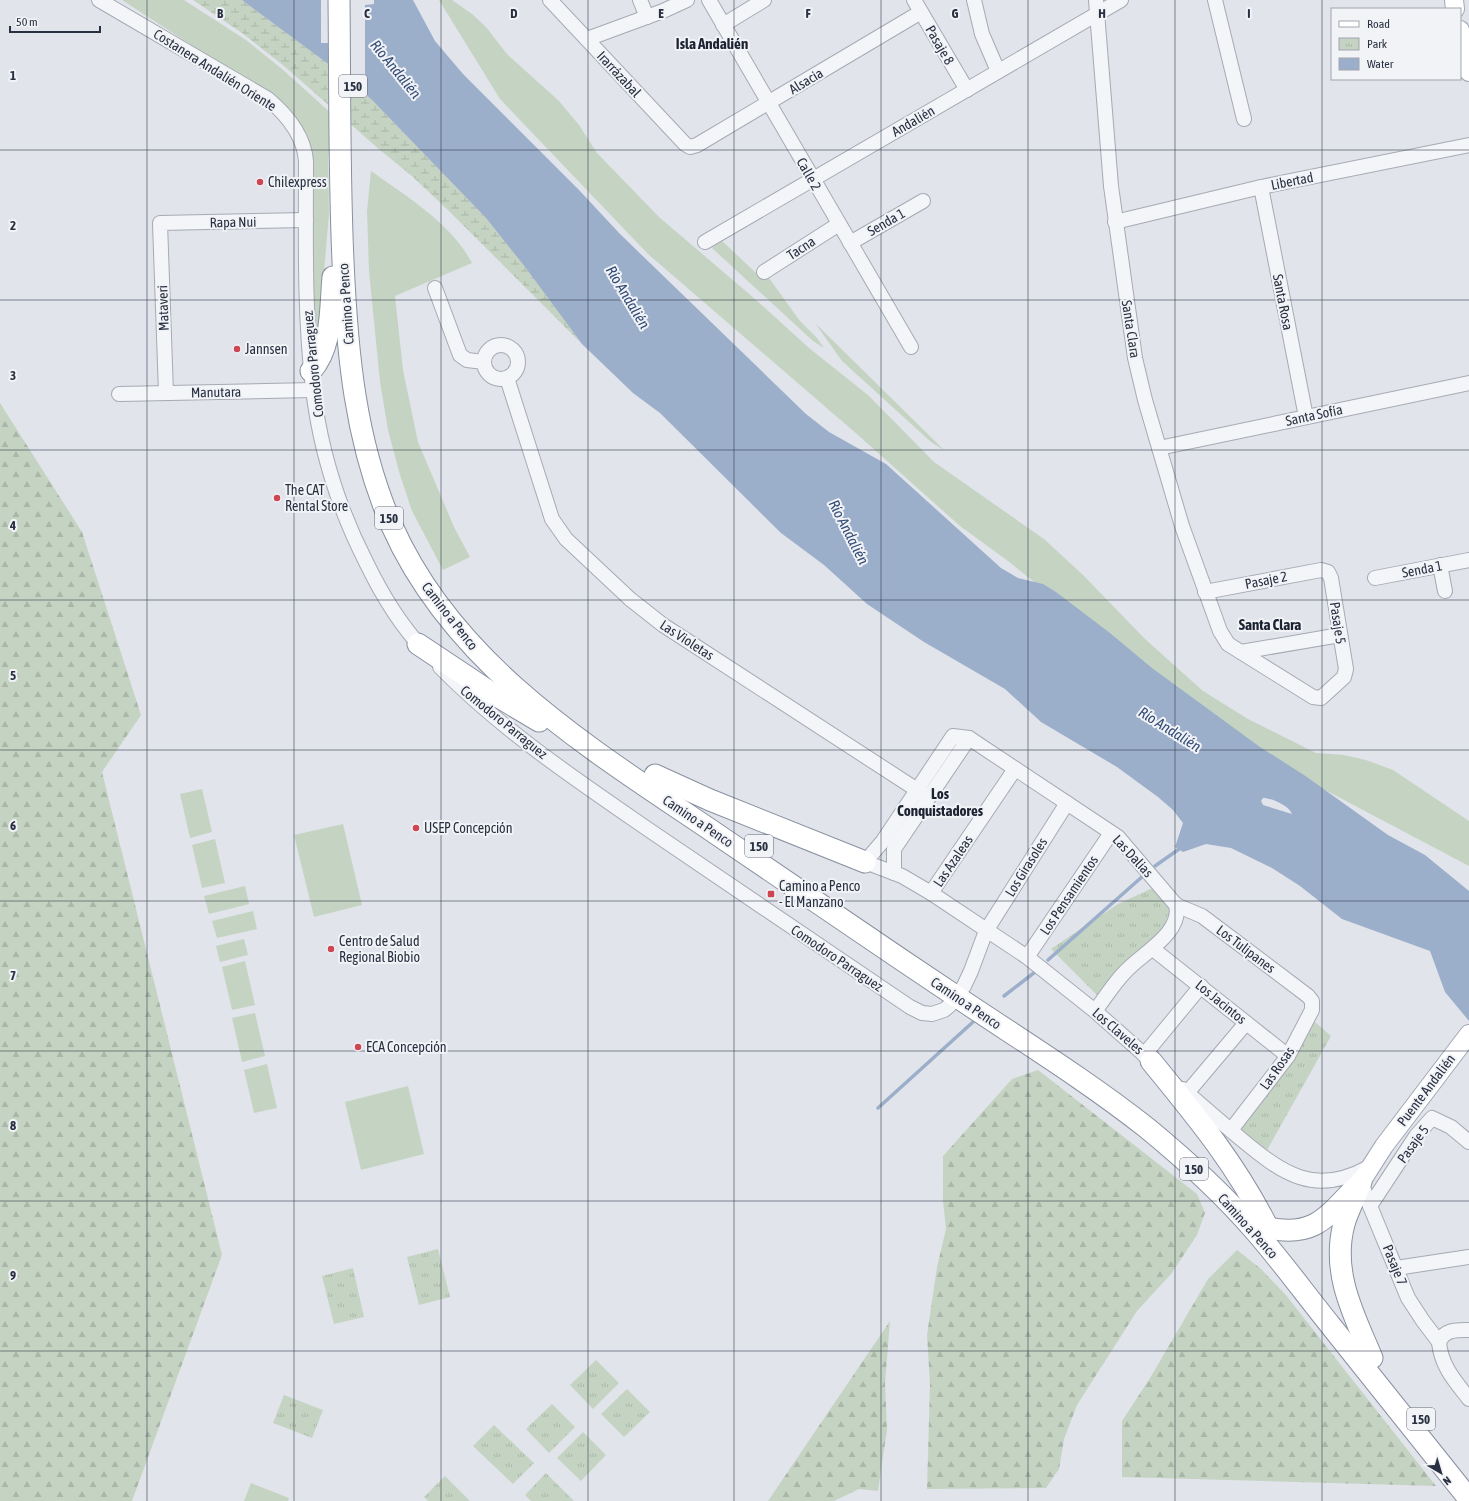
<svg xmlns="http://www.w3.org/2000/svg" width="1469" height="1501" font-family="'Asap Condensed',sans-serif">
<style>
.grass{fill:#c5d4c2}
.forest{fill:url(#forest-firs)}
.wetland{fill:url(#wetland-marsh)}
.park{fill:url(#park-tufts)}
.water{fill:#9cafca;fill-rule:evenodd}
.pier{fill:#e1e4ea}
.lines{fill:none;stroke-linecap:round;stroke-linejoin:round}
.stream{stroke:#9cafca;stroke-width:3.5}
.minor-casing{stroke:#a6aab4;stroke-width:16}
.major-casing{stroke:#a0a7b5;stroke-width:20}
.highway-casing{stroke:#8890a0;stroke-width:23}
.minor{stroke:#f4f5f8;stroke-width:14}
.major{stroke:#fff;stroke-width:18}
.highway{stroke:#fff;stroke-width:21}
.grid{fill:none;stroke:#293041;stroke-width:1;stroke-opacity:0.55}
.poi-dot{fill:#ce4652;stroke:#f1f3f7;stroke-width:1.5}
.labels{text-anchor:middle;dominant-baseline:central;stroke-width:4;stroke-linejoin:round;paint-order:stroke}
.shield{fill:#f1f3f7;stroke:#656a78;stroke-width:1}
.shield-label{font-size:13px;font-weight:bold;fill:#293041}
.street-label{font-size:14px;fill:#293041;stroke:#f1f3f7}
.poi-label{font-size:14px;fill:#293041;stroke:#f1f3f7;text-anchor:start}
.neighbourhood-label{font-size:15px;font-weight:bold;fill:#1b2232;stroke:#f1f3f7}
.water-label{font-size:15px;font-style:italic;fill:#334c76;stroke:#f1f3f7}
.grid-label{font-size:13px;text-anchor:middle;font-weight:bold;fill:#293041;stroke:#f1f3f7;stroke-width:4;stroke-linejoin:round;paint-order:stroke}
</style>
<defs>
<pattern id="forest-firs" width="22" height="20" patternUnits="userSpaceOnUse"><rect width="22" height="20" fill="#c5d4c2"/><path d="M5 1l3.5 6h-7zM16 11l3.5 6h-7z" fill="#a9b6a8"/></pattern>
<pattern id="wetland-marsh" width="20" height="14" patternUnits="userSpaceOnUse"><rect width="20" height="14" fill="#c5d4c2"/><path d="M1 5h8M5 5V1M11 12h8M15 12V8" fill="none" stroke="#a9b6a8"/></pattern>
<pattern id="park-tufts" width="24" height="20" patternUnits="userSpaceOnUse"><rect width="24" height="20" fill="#c5d4c2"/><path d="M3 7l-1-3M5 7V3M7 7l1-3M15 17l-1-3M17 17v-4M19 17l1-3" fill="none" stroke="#a9b6a8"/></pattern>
</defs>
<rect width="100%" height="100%" fill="#e1e4ea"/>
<g class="grass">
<polygon points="122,0 184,0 246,40 282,69 333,115 328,158 329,214 318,342 313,336 310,159 279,102"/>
<polygon points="439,0 452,0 472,14 486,27 507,54 559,101 579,125 597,153 659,217 755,299 809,348 868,395 934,462 1044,539 1083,575 1145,639 1203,691 1248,719 1316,753 1344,755 1366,760 1393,770 1469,821 1469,866 1291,772 1088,625 1008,561 960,526 858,435 648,254 500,99"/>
<path d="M371,171C407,197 451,223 472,263L395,296L403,370L418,442L454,527L470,557L443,570L412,511L400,475L388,430L380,382L369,271L367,211Z"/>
<polygon points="721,240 755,272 761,276 769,278 800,321 817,338 824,348 813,341 712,248"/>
<polygon points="815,323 945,451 931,442 842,361"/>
<polygon points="202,789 212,832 190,838 180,794"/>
<polygon points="343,824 362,905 314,917 294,835"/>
<polygon points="215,839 225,883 202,888 192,845"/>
<polygon points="245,886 249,904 209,914 204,896"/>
<polygon points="253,911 257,929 217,938 212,921"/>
<polygon points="244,939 248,955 220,962 216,946"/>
<polygon points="245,961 255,1005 232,1010 222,967"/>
<polygon points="255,1013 265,1056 242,1062 232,1018"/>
<polygon points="267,1064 277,1108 254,1113 244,1070"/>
<polygon points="408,1086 424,1154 361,1170 345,1102"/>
<polygon points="251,1483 289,1498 288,1501 244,1501"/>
</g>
<g class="forest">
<polygon points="0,403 82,532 141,715 102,772 222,1255 132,1501 0,1501"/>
<polygon points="1038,1070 1197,1194 1205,1213 1197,1235 1171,1274 1137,1311 1077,1405 1064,1439 1059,1469 1046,1488 927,1489 930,1384 927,1335 937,1267 946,1229 943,1201 943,1156 1012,1079"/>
<polygon points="1237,1250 1261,1269 1285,1294 1436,1486 1122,1477 1122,1421 1150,1378 1208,1279"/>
<polygon points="890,1321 885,1383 887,1430 878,1491 859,1489 834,1501 768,1501"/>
</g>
<polygon class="wetland" points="193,0 242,0 347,78 372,100 486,218 525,267 582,344 450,212 413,177 380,150 284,66 242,33"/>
<g class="park">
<polygon points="1159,885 1176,905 1167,917 1166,924 1097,995 1051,949 1118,904"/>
<polygon points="1314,1021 1331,1036 1266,1152 1239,1129"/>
<polygon points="438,1249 450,1297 419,1305 407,1257"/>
<polygon points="353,1268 364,1317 334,1324 322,1276"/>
<polygon points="596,1360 619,1383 593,1409 570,1385"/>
<polygon points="627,1389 650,1412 624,1437 601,1414"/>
<polygon points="284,1395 323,1410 312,1438 273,1423"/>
<polygon points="552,1404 575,1427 549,1453 526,1429"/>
<polygon points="494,1425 534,1463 513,1484 473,1446"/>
<polygon points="583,1432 606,1455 581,1481 557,1458"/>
<polygon points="546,1473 574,1501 531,1501 525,1495"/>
<polygon points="445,1476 470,1501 428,1501 424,1497"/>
</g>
<path class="water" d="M242,0H413L435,41L463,74L579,190L620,234L806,414L829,432L886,464L1001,568L1018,578L1043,584L1056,592L1110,633L1152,668L1260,747L1304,775L1388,835L1425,855L1469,891V1021L1445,992L1430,951L1342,919L1300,886L1272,868L1231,848L1206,844L1183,852L1175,847L1183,823L1173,810L1158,797L1117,767L1041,722L1005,689L924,642L867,604L824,565L781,533L660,413L633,393L582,344L525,267L486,218L372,100L347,78ZM1263,798C1272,798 1289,806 1292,814L1263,805L1261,801Z"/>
<polygon class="pier" points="321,0 374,0 374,4 365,5 365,97 328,67 328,43 321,43"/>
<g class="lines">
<g class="stream">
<polyline points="1155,866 1182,847"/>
<polyline points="1048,960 1143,876"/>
<polyline points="1004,996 1035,972"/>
<polyline points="878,1108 973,1022"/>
</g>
<g class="minor-casing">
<g id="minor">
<path d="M99,0L268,99C287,115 304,135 306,161C306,237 304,313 313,389C320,448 339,509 366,562C381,593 400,625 424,650"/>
<polyline points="550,0 685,144 690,147 697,145 921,12"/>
<polyline points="640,0 647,17"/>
<polyline points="709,0 911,347"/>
<polyline points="914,0 967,90"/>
<polyline points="974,0 982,34 998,71"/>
<polyline points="1096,0 1111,186 1135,358 1145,400 1182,526 1220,631 1228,644 1313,697 1321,698 1344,677 1346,669 1331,578 1328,572 1321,570 1205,592"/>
<polyline points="1215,0 1244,119"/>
<polyline points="723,25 764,0"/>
<polyline points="587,39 663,11 687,0"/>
<polyline points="1261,187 1306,417"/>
<polyline points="1115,222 1261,187 1469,145"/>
<polyline points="705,242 1121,0"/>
<polyline points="850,243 923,201"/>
<polyline points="764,272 839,224"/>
<polyline points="435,288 460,355 467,360 484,362"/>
<circle cx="501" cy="362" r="17"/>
<polyline points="507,378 552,519 566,539 630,599 663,625 928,797"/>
<polyline points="166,393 160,223 306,220"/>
<polyline points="119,394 313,390"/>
<polyline points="1159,448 1469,383"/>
<polyline points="1440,565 1445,591"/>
<polyline points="1375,578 1469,560"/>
<polyline points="1241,652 1340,635"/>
<path d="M440,667C503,731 578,781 652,832C738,891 824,949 910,1007L922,1013L932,1014L944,1010L949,1006L964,986L971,971L986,931L1067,803"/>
<polyline points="894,873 894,849 969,738"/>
<polyline points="931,893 1015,769"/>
<polyline points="1176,905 1202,916 1308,996 1312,1001 1312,1010 1288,1056 1231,1130"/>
<polyline points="1153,949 1288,1056"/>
<polyline points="1027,957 1111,833"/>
<path d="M1095,1011C1105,998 1114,983 1125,972C1141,954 1183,933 1176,905L1118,837L969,738L953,736L883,841L865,862L902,876L931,893L1027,957L1095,1011L1157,1066"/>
<polyline points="1144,1055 1201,986"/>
<path d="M1183,1089C1202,1106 1222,1123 1241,1139C1283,1174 1315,1197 1369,1167"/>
<polyline points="1187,1093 1246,1023"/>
<polyline points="1361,1182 1370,1206 1408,1298 1423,1321 1439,1342"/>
<polyline points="1370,1206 1416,1136 1432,1118 1451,1127 1469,1142"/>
<polyline points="1396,1268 1469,1257"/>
<path d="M1439,1342C1441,1366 1455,1381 1469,1399"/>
<path d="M1439,1342C1445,1329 1457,1330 1469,1330"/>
</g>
</g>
<g class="major-casing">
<g id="major">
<polyline points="1454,0 1455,9"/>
<polyline points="1460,30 1469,72"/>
<polyline points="1361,1182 1384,1146 1469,1034"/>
</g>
</g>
<g class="highway-casing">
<g id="highway">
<path d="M339,0C340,87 339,174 343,261C347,352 355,442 392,526C455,668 593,750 715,833C796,888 876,943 957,997C1021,1040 1086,1080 1147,1128C1186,1160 1223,1194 1256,1232C1282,1262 1306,1295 1331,1326C1377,1384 1423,1441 1469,1499"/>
<path d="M311,371C333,346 330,308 333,277"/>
<polyline points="418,644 487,690 539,721"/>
<polyline points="655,775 710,800 865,862"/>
<path d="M1151,1061C1196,1116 1236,1164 1268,1228"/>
<path d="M1361,1182C1356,1196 1348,1210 1344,1224C1331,1273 1354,1315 1372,1358"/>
<path d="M1268,1228C1313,1237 1325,1219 1354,1189"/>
</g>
</g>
<use href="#minor" class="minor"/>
<use href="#major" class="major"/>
<use href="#highway" class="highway"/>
</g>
<path class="grid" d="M147,0V1501M294,0V1501M441,0V1501M588,0V1501M734,0V1501M881,0V1501M1028,0V1501M1175,0V1501M1322,0V1501M0,150H1469M0,300H1469M0,450H1469M0,600H1469M0,750H1469M0,901H1469M0,1051H1469M0,1201H1469M0,1351H1469"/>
<g class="poi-dot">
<circle cx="260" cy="182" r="4"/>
<circle cx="237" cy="349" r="4"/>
<circle cx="277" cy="498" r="4"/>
<circle cx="416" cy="828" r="4"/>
<rect x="767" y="890" width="8" height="8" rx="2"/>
<circle cx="331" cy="949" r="4"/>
<circle cx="358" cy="1047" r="4"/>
</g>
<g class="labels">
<g class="shield">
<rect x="339" y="75" width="28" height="22" rx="3"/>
<rect x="375" y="507" width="28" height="22" rx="3"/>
<rect x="745" y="835" width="28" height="22" rx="3"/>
<rect x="1180" y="1158" width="28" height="22" rx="3"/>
<rect x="1407" y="1408" width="28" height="22" rx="3"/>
</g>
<g class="shield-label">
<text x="353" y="86">150</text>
<text x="389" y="518">150</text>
<text x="759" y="846">150</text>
<text x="1194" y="1169">150</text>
<text x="1421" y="1419">150</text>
</g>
<g class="street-label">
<text transform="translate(940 45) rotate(60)">Pasaje 8</text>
<text transform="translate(215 70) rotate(32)">Costanera Andalién Oriente</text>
<text transform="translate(619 74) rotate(47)">Irarrázabal</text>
<text transform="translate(806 81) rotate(-31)">Alsacia</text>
<text transform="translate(913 121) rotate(-30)">Andalién</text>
<text transform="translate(809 174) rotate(60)">Calle 2</text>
<text transform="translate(1292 181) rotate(-11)">Libertad</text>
<text transform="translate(233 222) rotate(-1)">Rapa Nui</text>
<text transform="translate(886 222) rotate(-30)">Senda 1</text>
<text transform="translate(801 248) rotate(-33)">Tacna</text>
<text transform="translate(1283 302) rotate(79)">Santa Rosa</text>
<text transform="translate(346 304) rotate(-94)">Camino a Penco</text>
<text transform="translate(163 308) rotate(-92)">Mataveri</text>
<text transform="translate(1131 329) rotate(81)">Santa Clara</text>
<text transform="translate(313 364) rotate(-96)">Comodoro Parraguez</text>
<text transform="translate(216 392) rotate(-1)">Manutara</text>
<text transform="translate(1314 415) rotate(-12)">Santa Sofía</text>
<text transform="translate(1422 569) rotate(-11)">Senda 1</text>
<text transform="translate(1266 580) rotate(-11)">Pasaje 2</text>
<text transform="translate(450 616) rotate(52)">Camino a Penco</text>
<text transform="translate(1338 623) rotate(81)">Pasaje 5</text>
<text transform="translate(687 640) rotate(33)">Las Violetas</text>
<text transform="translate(504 722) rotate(39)">Comodoro Parraguez</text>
<text transform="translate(698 821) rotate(34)">Camino a Penco</text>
<text transform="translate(1133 856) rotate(47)">Las Dalias</text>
<text transform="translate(953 861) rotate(-56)">Las Azaleas</text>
<text transform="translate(1026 867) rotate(-58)">Los Girasoles</text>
<text transform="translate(1069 895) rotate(-56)">Los Pensamientos</text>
<text transform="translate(1246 949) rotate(37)">Los Tulipanes</text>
<text transform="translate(837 958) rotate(34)">Comodoro Parraguez</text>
<text transform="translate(1221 1002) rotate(39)">Los Jacintos</text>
<text transform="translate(966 1003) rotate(34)">Camino a Penco</text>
<text transform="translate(1118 1031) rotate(41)">Los Claveles</text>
<text transform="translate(1277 1068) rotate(-55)">Las Rosas</text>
<text transform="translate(1426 1090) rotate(-53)">Puente Andalién</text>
<text transform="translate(1413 1144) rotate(-54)">Pasaje 5</text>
<text transform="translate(1248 1226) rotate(48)">Camino a Penco</text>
<text transform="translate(1395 1265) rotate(68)">Pasaje 7</text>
</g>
<g class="poi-label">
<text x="268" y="182">Chilexpress</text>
<text x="245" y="349">Jannsen</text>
<text x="285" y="490">The CAT<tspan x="285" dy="16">Rental Store</tspan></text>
<text x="424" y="828">USEP Concepción</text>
<text x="779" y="886">Camino a Penco<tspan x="779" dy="16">- El Manzano</tspan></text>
<text x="339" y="941">Centro de Salud<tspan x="339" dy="16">Regional Biobio</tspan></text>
<text x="366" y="1047">ECA Concepción</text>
</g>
<g class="neighbourhood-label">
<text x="712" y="43">Isla Andalién</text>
<text x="1270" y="624">Santa Clara</text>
<text x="940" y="793">Los<tspan x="940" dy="17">Conquistadores</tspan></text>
</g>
<g class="water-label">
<text transform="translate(396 69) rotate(51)">Río Andalién</text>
<text transform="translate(628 297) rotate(59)">Río Andalién</text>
<text transform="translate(849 532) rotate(63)">Río Andalién</text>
<text transform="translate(1170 729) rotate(32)">Río Andalién</text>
</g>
</g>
<g class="grid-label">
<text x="220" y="18">B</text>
<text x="367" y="18">C</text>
<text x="514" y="18">D</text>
<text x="661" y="18">E</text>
<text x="808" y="18">F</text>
<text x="955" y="18">G</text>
<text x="1102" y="18">H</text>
<text x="1249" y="18">I</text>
<text x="13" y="80">1</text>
<text x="13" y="230">2</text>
<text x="13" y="380">3</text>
<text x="13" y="530">4</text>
<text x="13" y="680">5</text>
<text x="13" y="830">6</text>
<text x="13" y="980">7</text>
<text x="13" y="1130">8</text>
<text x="13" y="1280">9</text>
</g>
<rect x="1331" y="8" width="130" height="72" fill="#f1f3f7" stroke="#a1a5ae"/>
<rect x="1339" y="21" width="20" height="6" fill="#ffffff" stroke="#a1a5ae"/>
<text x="1367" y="28" font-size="12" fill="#293041">Road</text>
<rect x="1339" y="38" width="20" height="12" fill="url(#park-tufts)" stroke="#a1a5ae"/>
<text x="1367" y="48" font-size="12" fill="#293041">Park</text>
<rect x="1339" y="58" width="20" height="12" fill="#9cafca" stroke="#a1a5ae"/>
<text x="1367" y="68" font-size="12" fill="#293041">Water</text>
<g transform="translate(1441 1473) rotate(142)" stroke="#f1f3f7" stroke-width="3" paint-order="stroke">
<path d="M0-3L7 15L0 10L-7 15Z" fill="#293041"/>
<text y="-6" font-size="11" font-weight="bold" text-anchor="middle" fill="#293041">N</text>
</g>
<path d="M10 26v6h90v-6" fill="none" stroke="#293041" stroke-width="2"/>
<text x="16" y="26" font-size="12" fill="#293041" stroke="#f1f3f7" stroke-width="3" paint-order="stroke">50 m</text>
</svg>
